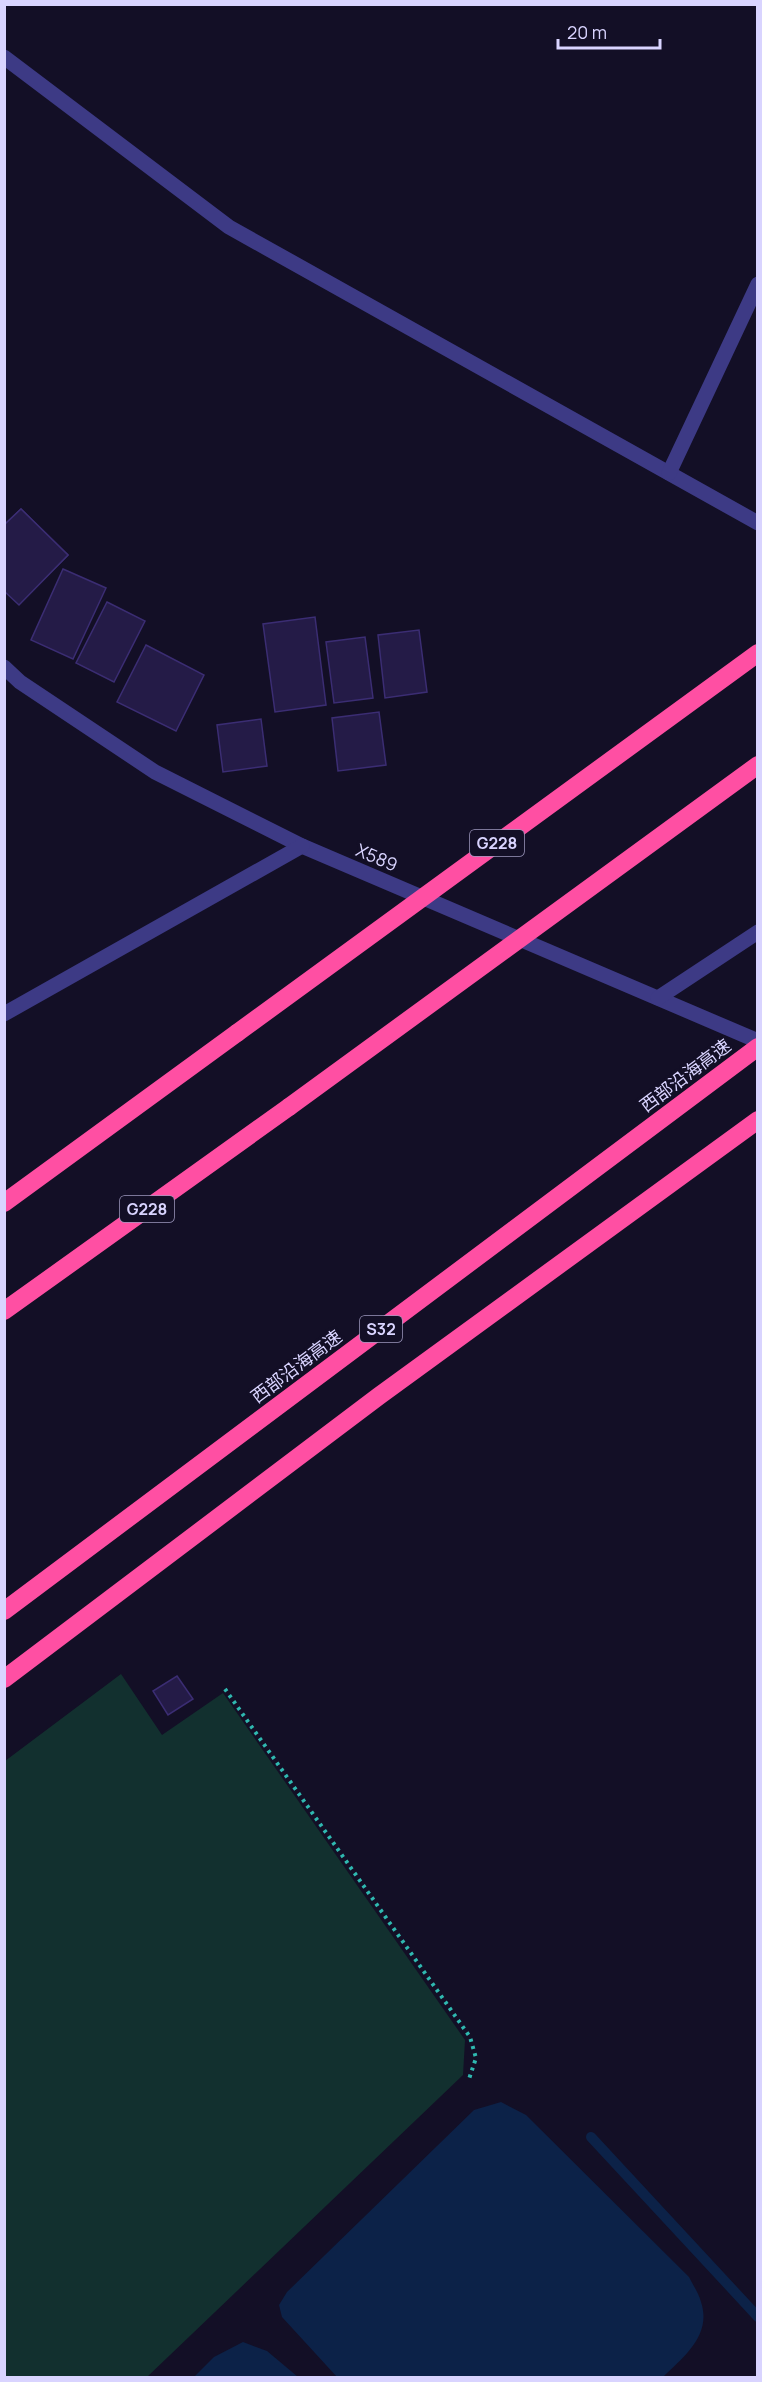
<svg xmlns="http://www.w3.org/2000/svg" width="762" height="2382" font-family="Manrope,'Noto Sans SC',sans-serif">
<style>
.green{fill:#12302f}
.water{fill:#0c2248}
.lines{fill:none;stroke-linecap:round;stroke-linejoin:round}
.stream{stroke:#0c2248;stroke-width:10}
.building{fill:#241b47;stroke:#3b2d73;stroke-width:1.5}
.path{stroke:#2fb8b0;stroke-width:4;stroke-dasharray:3 4.5;stroke-linecap:butt}
.minor{stroke:#3d3a85;stroke-width:15}
.highway{stroke:#ff4fa3;stroke-width:18}
.highway-bridge{stroke:#ff4fa3;stroke-width:18}
.labels{text-anchor:middle;dominant-baseline:central;stroke-width:6;stroke-linejoin:round;paint-order:stroke}
.shield{fill:#130f26;stroke:#9e99be;stroke-width:1.5}
.shield-label{font-size:16px;font-weight:bold;fill:#d9d4ff}
.street-label{font-size:18px;fill:#d9d4ff;stroke:#130f26}
</style>
<rect width="100%" height="100%" fill="#130f26"/>
<polygon class="green" points="121,1674 162,1735 223,1693 465,2040 463,2075 147,2377 5,2377 5,1761"/>
<g class="water">
<path d="M501,2102L526,2115L689,2277C693,2285 699,2294 701,2302C712,2335 684,2357 663,2377H337L282,2317L279,2305L287,2292L474,2110Z"/>
<polygon points="243,2342 267,2351 298,2377 194,2377 214,2357"/>
</g>
<g class="lines">
<polyline class="stream" points="591,2137 758,2317"/>
</g>
<g class="building">
<polygon points="21,509 68,555 39,584 4,550 4,525"/>
<polygon points="21,509 68,555 19,605 4,591 4,525"/>
<polygon points="63,569 106,588 73,659 31,640"/>
<polygon points="107,602 145,621 114,682 76,663"/>
<polygon points="315,617 326,705 275,712 263,624"/>
<polygon points="419,630 427,692 385,698 378,635"/>
<polygon points="365,637 373,698 334,703 326,642"/>
<polygon points="146,645 204,675 176,731 117,702"/>
<polygon points="379,712 386,765 338,771 332,718"/>
<polygon points="261,719 267,766 223,772 217,725"/>
<polygon points="177,1676 193,1699 168,1715 153,1691"/>
</g>
<g class="lines">
<polyline class="path" points="225,1689 470,2037 476,2058 469,2079"/>
<g class="minor">
<polyline points="4,57 229,227 758,523"/>
<polyline points="669,473 758,284"/>
<polyline points="4,667 20,682 155,772 302,846 758,1041"/>
<polyline points="658,998 758,932"/>
<polyline points="4,1014 302,846"/>
</g>
<g class="highway">
<polyline points="4,1203 237,1033"/>
<polyline points="4,1311 289,1107"/>
<polyline points="4,1611 758,1047"/>
</g>
<g class="highway-bridge">
<polyline points="237,1033 758,653"/>
<polyline points="289,1107 758,765"/>
<polyline points="4,1679 379,1396 758,1120"/>
</g>
</g>
<g class="labels">
<g class="shield">
<rect x="470" y="830" width="54" height="26" rx="4.5"/>
<rect x="120" y="1196" width="54" height="26" rx="4.5"/>
<rect x="360" y="1316" width="42" height="26" rx="4.5"/>
</g>
<g class="shield-label">
<text x="497" y="843">G228</text>
<text x="147" y="1209">G228</text>
<text x="381" y="1329">S32</text>
</g>
<g class="street-label">
<text transform="translate(377 857) rotate(23)">X589</text>
<text transform="translate(685 1075) rotate(-37)">西部沿海高速</text>
<text transform="translate(296 1366) rotate(-37)">西部沿海高速</text>
</g>
</g>
<rect width="762" height="2382" fill="none" stroke="#d9d4ff" stroke-width="12"/>
<path d="M558 39v9h102v-9" fill="none" stroke="#d9d4ff" stroke-width="3"/>
<text x="567" y="39" font-size="18" fill="#d9d4ff" stroke="#130f26" stroke-width="4.5" paint-order="stroke">20 m</text>
</svg>
